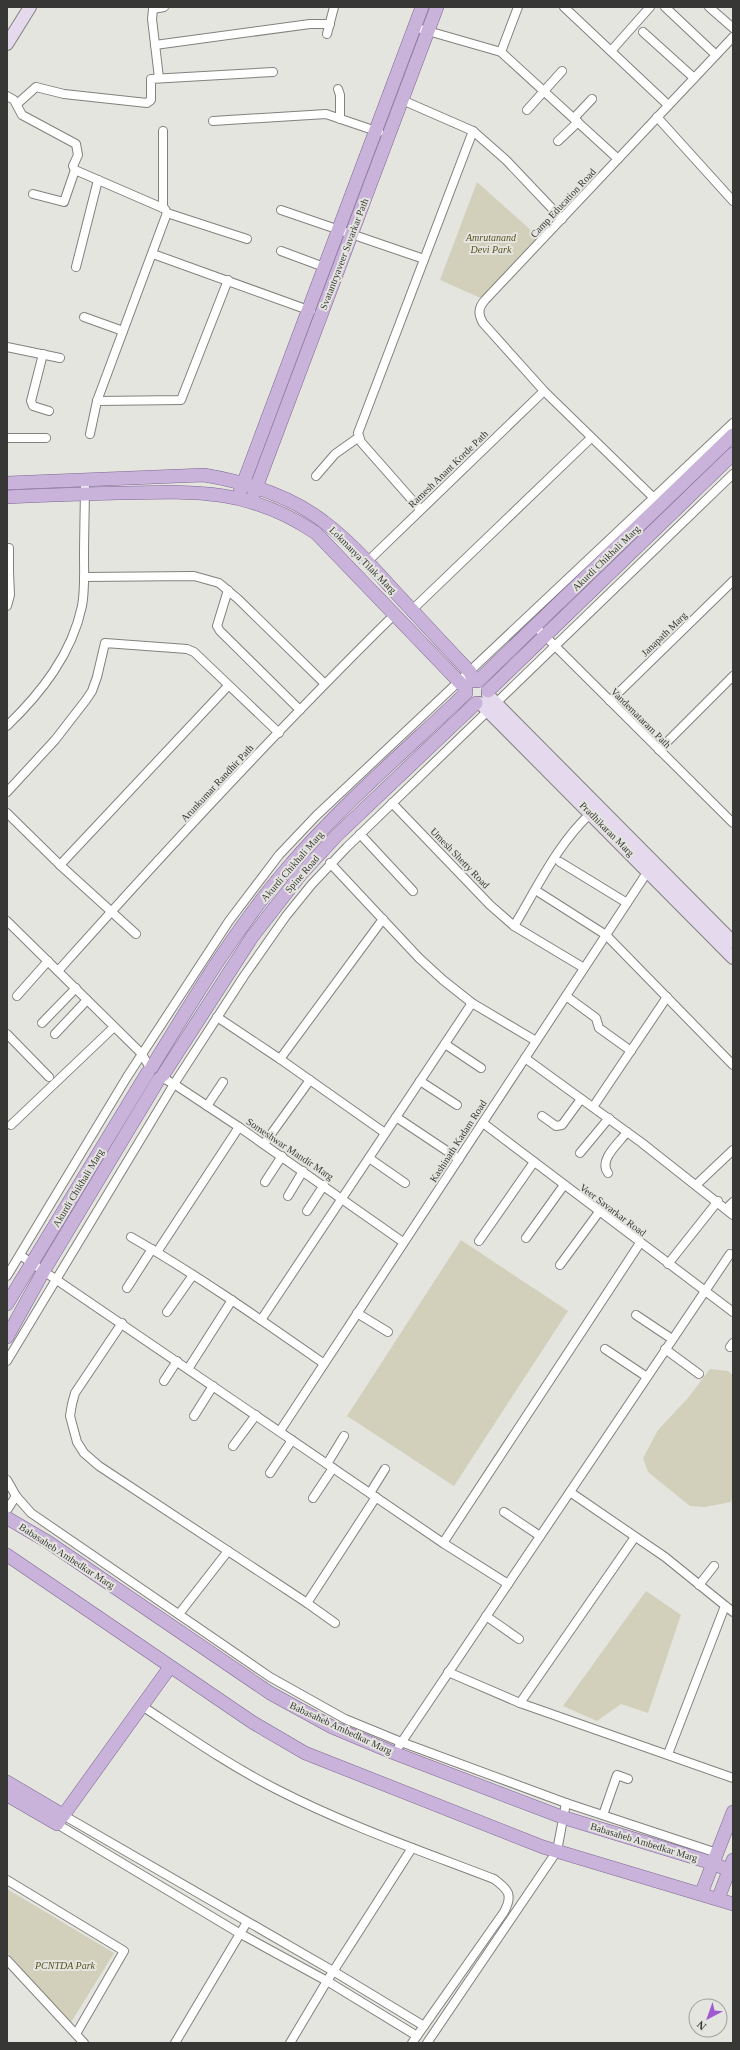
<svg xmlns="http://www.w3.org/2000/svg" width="740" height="2050" font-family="Georgia,serif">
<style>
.green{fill:#d2cfba}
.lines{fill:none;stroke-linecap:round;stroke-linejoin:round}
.street-casing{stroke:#82817d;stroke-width:10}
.secondary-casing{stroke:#82817d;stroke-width:14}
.primary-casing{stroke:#7e6691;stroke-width:14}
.street{stroke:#fff;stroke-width:8}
.secondary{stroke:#e4d9ed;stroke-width:12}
.primary{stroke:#c9b3db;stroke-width:13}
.labels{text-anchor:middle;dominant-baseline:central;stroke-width:4;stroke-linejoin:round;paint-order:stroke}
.street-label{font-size:10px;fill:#373735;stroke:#e5e5e0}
.park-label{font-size:10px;font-style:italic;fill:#5a521f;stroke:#e5e5e0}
</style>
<rect width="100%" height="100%" fill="#e5e5e0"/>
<g class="green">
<polygon points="477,182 542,240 485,300 440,280"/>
<polygon points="461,1240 568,1311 454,1486 347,1416"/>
<polygon points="710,1369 728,1371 733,1375 733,1495 731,1502 705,1507 690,1506 648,1472 643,1458 658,1430 688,1398"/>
<polygon points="646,1591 681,1615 648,1713 621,1704 597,1721 563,1706"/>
<polygon points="7,1889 114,1953 70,2024 7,1952"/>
</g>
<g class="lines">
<g class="street-casing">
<g id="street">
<polyline points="564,7 668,105"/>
<polyline points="665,7 716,55"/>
<polyline points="709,7 733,28"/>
<polyline points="414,27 501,52 618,159"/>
<polyline points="643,32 694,78"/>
<polyline points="327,34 334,7"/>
<polyline points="155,45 310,24 330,24"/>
<polyline points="611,51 650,7"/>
<polyline points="501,52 518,7"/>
<polyline points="159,78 152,19 153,9 164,7"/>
<polyline points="338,89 340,95 340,119"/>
<polyline points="7,96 14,100 22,115 76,144 78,155 73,166 75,170 165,209 167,213 97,401 90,434"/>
<polyline points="402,100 473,131 506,160 562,219"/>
<polyline points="17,104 36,87 64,94 147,103 151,100 151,79 273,72"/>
<polyline points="527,110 562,71"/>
<polyline points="657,117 733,201"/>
<polyline points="574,118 592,99"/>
<polyline points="213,121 326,114 379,132"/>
<polyline points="558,141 578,122"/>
<polyline points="33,194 64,202 75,170"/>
<polyline points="163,208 163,131"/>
<polyline points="281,210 424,259"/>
<polyline points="167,213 247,239"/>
<polyline points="281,251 324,267"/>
<polyline points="153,254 311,311"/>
<polyline points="76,267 98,180"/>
<polyline points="84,317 123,331"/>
<polyline points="7,347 60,358"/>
<polyline points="43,354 31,401 33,406 49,411"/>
<polyline points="97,401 181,400 228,280"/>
<polyline points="7,438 46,438"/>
<polyline points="316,476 335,454 359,437"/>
<path d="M658,502L544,391L483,323C478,314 478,308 485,300L733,37"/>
<polyline points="420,509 361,442 358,433 473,131"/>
<polyline points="9,548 9,572"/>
<polyline points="367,562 544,391"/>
<polyline points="7,572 9,572 10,595 7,606"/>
<polyline points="84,577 194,576 219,583 238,599 324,683"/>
<polyline points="228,590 217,626 220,631 300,710"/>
<polyline points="412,610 591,438"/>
<polyline points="535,626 733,823"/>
<polyline points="610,701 733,581"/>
<path d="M7,726C41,693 72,654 82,606C85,590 84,573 84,557C84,531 85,506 85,480"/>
<polyline points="659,750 733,676"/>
<polyline points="7,792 55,740 86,700 92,691 97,677 105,643 187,649 194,652 279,733"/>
<polyline points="392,803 490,905 514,926 584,968"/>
<polyline points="7,813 60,865 136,934"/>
<polyline points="360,834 413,891"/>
<polyline points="560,862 627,903"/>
<polyline points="330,863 419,958 443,980 472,1003 536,1041"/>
<polyline points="60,865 228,686"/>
<polyline points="540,893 606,935 733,1065"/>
<polyline points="7,921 142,1054 150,1068"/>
<path d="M514,926C537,888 558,843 591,813"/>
<path d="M58,971C167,849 279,728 395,614"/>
<polyline points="17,996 48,961"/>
<polyline points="566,996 596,1018 599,1028 631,1051"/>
<polyline points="217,1017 280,1059 385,1133"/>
<polyline points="42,1023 76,988"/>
<polyline points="7,1034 49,1077"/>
<polyline points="55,1034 87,1000"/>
<polyline points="445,1044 481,1068"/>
<polyline points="525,1058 642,1143 733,1215"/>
<polyline points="280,1059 383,919"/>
<polyline points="161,1077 174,1084 239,1127 403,1242"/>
<polyline points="420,1081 457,1105"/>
<polyline points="207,1106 223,1082"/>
<polyline points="593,1107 667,997"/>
<polyline points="542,1116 556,1126 562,1125 581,1099"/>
<polyline points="396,1117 459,1159"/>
<polyline points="483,1123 733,1312"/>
<polyline points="11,1125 114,1027"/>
<polyline points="264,1144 310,1080"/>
<polyline points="580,1153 609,1118"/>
<polyline points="369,1158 405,1183"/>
<path d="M608,1173C598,1160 619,1143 627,1132"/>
<polyline points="265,1182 282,1156"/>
<polyline points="696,1185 733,1150"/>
<polyline points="288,1196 303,1171"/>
<polyline points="726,1209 733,1202"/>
<polyline points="307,1211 324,1185"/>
<path d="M131,1237C197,1275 260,1319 323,1363"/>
<polyline points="526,1238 564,1185"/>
<polyline points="479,1241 534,1162"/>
<polyline points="157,1252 239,1127"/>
<polyline points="20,1255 443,1543 508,1584"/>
<polyline points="668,1264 718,1201"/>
<polyline points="560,1265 599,1212"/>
<polyline points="7,1276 127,1077 229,921 279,855 316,816 733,423"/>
<polyline points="127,1288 152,1249"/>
<polyline points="167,1312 193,1275"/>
<polyline points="357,1313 388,1332"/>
<polyline points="636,1315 672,1339"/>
<polyline points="261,1320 472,1003"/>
<polyline points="122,1323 75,1393 72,1404 70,1416 77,1442 84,1453 99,1466 307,1603 335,1623"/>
<polyline points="730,1347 733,1343"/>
<polyline points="605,1349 647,1377"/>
<polyline points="665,1349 699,1374"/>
<polyline points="7,1361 174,1084 244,976 286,916 312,884 347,847 733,474"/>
<polyline points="188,1369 232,1300"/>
<polyline points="164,1381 177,1361"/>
<polyline points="194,1416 213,1386"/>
<polyline points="280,1431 650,868"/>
<polyline points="233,1446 256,1415"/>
<polyline points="327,1464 344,1436"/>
<polyline points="270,1473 292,1440"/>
<polyline points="7,1480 16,1496 31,1513 270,1677 345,1719 401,1742 566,1803 717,1853"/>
<polyline points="570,1492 665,1557 733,1612"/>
<polyline points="370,1493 385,1469"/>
<polyline points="313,1498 333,1468"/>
<polyline points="7,1510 16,1496"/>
<polyline points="504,1512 540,1536"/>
<polyline points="443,1543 640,1243"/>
<polyline points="699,1585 714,1566"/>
<polyline points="307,1603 376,1497"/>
<polyline points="179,1614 228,1551"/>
<polyline points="486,1616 519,1639"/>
<polyline points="448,1672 520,1703 733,1778"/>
<polyline points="520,1703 635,1537"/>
<path d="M142,1706C186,1735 229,1765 276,1789C346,1825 421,1851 494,1879C509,1890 513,1895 504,1912L412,2043"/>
<polyline points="399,1746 730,1254"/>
<polyline points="668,1754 725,1606"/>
<polyline points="63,1815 333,1971 424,2026"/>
<polyline points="603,1815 617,1775 628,1779"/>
<polyline points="57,1824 239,1933 327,1981 417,2036"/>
<polyline points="7,1880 124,1951 76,2034"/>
<polyline points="7,1960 84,2043"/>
<polyline points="175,2043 247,1922"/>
<polyline points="290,2043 327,1981 412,1848"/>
<polyline points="427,2043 557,1851 566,1803"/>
</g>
</g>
<g class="secondary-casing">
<g id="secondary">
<polyline points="7,44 30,7"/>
<polyline points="488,695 733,942"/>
<polyline points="480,703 733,958"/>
</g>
</g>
<g class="primary-casing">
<g id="primary">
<path d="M7,483L204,475C245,482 291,496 324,522C351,542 374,569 397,594C421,620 445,646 470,672L474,681"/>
<polyline points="240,492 422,7"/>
<polyline points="253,496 437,7"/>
<path d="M7,497C45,495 84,494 122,493C197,491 251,489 316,533L466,689"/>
<polyline points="478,681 733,435"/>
<polyline points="488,691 733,454"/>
<path d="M152,1067C194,998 237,926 290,865C344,803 407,749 466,693"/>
<polyline points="163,1075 252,937 301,874 336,836 476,703"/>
<polyline points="7,1304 148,1072"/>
<polyline points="7,1337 43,1272 159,1079"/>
<polyline points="7,1518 48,1542 270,1693 332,1727 394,1753 562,1817 712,1863 733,1872"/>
<polyline points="7,1555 252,1722 305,1753 543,1847 733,1904"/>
<polyline points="7,1782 63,1815"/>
<polyline points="7,1795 57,1824 170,1667"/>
<polyline points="701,1894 733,1812"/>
<polyline points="718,1899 733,1860"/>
</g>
</g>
<use href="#street" class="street"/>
<use href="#secondary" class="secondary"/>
<use href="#primary" class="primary"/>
</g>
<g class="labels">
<g class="street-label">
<text transform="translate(563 203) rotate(-47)">Camp Education Road</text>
<text transform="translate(344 254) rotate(-69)">Svatantryaveer Savarkar Path</text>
<text transform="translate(448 469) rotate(-44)">Ramesh Anant Korde Path</text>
<text transform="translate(606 558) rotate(-44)">Akurdi Chikhali Marg</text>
<text transform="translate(363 560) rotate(45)">Lokmanya Tilak Marg</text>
<text transform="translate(664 634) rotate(-44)">Janapath Marg</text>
<text transform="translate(641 718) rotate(45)">Vandemataram Path</text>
<text transform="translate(217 783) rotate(-47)">Arunkumar Randhir Path</text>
<text transform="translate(607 829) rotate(45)">Pradhikaran Marg</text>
<text transform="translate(460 858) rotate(46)">Umesh Shetty Road</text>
<text transform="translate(292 866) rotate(-49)">Akurdi Chikhali Marg</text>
<text transform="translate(302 874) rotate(-49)">Spine Road</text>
<text transform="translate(458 1141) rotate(-57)">Kashinath Kadam Road</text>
<text transform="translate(290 1149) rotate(34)">Someshwar Mandir Marg</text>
<text transform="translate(78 1188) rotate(-59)">Akurdi Chikhali Marg</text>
<text transform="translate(613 1210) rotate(37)">Veer Savarkar Road</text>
<text transform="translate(67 1556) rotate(33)">Babasaheb Ambedkar Marg</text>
<text transform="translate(341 1728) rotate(25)">Babasaheb Ambedkar Marg</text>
<text transform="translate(644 1842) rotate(17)">Babasaheb Ambedkar Marg</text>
</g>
<g class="park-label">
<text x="491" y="237">Amrutanand<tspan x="491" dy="12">Devi Park</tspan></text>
<text x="65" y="1965">PCNTDA Park</text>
</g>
</g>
<rect width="740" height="2050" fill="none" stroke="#373735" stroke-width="16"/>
<g transform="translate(708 2018) rotate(221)"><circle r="19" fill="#e5e5e0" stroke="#9f9f9c"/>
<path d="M0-3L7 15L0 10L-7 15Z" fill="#9f5bd0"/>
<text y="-6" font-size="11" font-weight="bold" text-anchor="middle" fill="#373735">N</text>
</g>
</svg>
